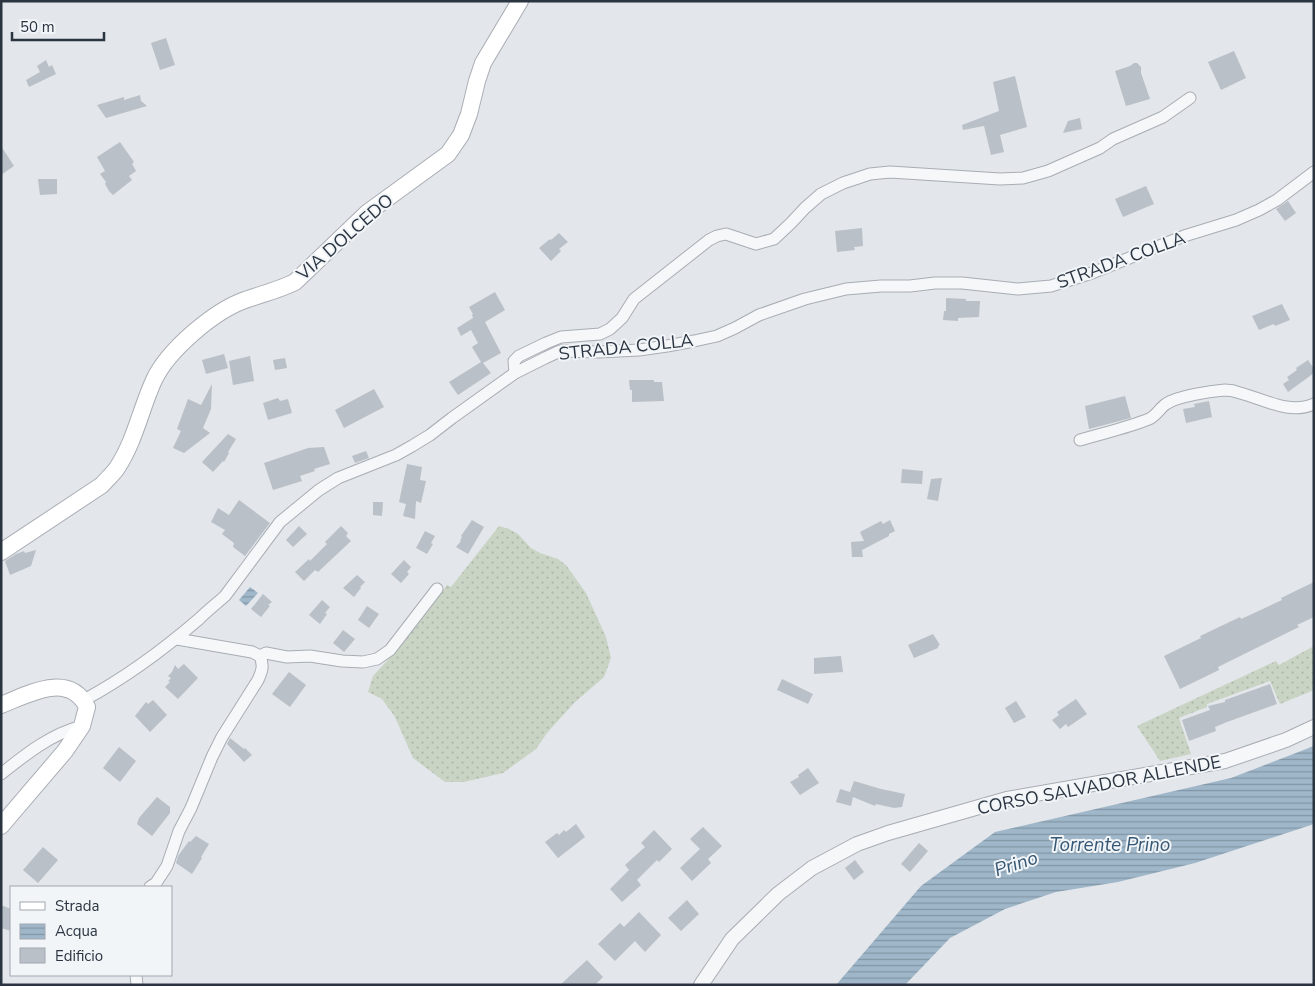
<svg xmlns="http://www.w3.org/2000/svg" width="1315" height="986" font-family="'Nunito Sans',sans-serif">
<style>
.grass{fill:url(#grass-dots)}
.water{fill:url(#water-rules)}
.building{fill:#bac0c7}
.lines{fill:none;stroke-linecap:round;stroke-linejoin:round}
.minor-casing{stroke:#a8adb4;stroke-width:13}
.tertiary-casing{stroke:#a8adb4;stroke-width:16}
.secondary-casing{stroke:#a8adb4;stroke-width:18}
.minor{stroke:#f5f7f9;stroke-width:11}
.tertiary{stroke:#f5f7f9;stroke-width:14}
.secondary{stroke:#fff;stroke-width:16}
.labels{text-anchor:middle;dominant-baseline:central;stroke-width:4;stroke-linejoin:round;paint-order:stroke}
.street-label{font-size:18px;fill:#2b3542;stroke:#f2f5f8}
.water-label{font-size:19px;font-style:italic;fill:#365875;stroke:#f2f5f8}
</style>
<defs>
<pattern id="grass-dots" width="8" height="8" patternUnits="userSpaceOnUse" patternTransform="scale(1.25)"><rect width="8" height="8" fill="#cad4c4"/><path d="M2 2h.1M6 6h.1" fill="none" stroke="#aeb7aa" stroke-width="1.8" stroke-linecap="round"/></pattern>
<pattern id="water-rules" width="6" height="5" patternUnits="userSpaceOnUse" patternTransform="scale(1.25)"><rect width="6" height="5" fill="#9fb7c9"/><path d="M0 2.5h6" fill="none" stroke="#8296a5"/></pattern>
</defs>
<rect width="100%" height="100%" fill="#e3e6ea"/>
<g class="grass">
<polygon points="499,526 509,529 518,534 531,548 540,553 558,559 566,565 586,593 606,637 611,658 604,677 574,703 547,733 536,749 503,773 464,782 445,782 413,758 395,717 382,699 368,692 373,676 386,662 447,585 451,587"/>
<polygon points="1314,646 1314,690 1280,704 1270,681 1207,704 1207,707 1179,718 1191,754 1160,761 1137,726 1276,661 1279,665"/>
</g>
<g class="water">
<polygon points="250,587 258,593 246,606 239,600"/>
<polygon points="1314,746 1314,824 1195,863 1118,882 1056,892 1005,909 950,938 905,985 836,985 921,886 995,832 1231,778"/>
</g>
<g class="building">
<polygon points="166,38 175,65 160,70 151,43"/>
<polygon points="1234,51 1246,78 1221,90 1208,62"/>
<polygon points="46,60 49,67 52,65 56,74 29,87 26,80 40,72 37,66"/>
<polygon points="1134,63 1137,63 1141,67 1141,73 1150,99 1126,106 1115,71 1130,66"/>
<polygon points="1015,76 1027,127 1000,135 1004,152 991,155 984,126 963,130 962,125 999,111 993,82"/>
<polygon points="140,95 141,101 147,106 106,118 97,105 124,97 124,100"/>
<polygon points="1080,118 1082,129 1063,133 1068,121"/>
<polygon points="120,142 134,162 132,164 136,171 129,176 132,180 113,195 109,191 105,184 106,182 100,174 105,171 97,157"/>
<polygon points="1,146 14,166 1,175"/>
<polygon points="38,179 57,179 57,194 40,195"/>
<polygon points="1146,186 1154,204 1123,217 1115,199"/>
<polygon points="1288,201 1296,213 1285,221 1276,209"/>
<polygon points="862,228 863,246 854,247 855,250 837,252 835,231"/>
<polygon points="559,233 568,242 559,249 561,251 551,261 539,248 550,239 551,240"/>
<polygon points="495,292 505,310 485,322 501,353 483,363 491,373 458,395 449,382 481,362 472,347 478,343 471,330 461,336 457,328 473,318 472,315 473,314 469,307"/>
<polygon points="946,298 966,299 966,301 980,301 979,317 958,318 958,321 943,320 944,311 946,311"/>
<polygon points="1282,304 1290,320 1275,326 1274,324 1259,330 1252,316"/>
<polygon points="224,354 228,368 206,374 202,360"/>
<polygon points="250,356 254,381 233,385 229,361"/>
<polygon points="285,358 287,368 275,370 273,360"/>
<polygon points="1308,360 1314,369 1314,373 1288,392 1283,384 1289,380 1287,377 1297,370 1296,368"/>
<polygon points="629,380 654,380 654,382 662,382 664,401 632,402 632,390 630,390"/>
<polygon points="212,384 211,409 203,428 210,433 184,453 173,448 181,431 177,429 188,399 201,405"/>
<polygon points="374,389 384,407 344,428 335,410"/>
<polygon points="1125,396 1131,418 1089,429 1085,406"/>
<polygon points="278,398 280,401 288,399 292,413 268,420 263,403"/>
<polygon points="1209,401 1212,417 1186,423 1183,409 1195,407 1194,404"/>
<polygon points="228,434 236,439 228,452 229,453 224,462 223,461 213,472 202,462"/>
<polygon points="324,447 330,464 314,469 315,471 300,476 302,481 273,490 264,463 308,448"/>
<polygon points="366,451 369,458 355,463 352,456"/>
<polygon points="407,464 422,467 420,480 426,481 421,503 416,501 415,519 403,516 406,504 399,502"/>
<polygon points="902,469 923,471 922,484 901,483"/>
<polygon points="942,478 938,501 927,499 931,479"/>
<polygon points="239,500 270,523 245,556 233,547 234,543 222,534 225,530 211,522 218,508 229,515"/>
<polygon points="373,502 383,502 382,516 373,515"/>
<polygon points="472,520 484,527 468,554 456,547 461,541 460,541 462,537 461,536"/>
<polygon points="890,520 895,531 889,534 889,536 862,550 863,557 852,557 851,542 864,541 860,532 881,521 883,524"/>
<polygon points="299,526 307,534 293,547 286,540"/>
<polygon points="341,526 348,533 346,536 351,541 318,572 315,570 304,581 295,572 309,559 310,561 327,544 325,542"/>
<polygon points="425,531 435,536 431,543 433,544 427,554 416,548"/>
<polygon points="36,550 31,566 10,575 5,561 16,554 24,551 25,553"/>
<polygon points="404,560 411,567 407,572 409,574 401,583 391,574"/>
<polygon points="357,575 365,582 360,587 361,588 354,597 343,588"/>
<polygon points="1314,582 1314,617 1297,625 1299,627 1218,667 1219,670 1180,689 1164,656 1201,638 1200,636 1240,617 1241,619 1282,600 1281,598"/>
<polygon points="263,594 272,602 268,605 270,606 261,617 251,609"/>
<polygon points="322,600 330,607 325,613 327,614 320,624 309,615"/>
<polygon points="367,606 379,614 369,628 358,620"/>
<polygon points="343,630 355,639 344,652 333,643"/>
<polygon points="933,634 940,645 938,646 938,648 914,658 908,645"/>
<polygon points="841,656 843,672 814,674 814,658"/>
<polygon points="184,664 198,678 178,699 165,687 170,682 168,681 171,678 168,676 172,672 175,665 178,669"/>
<polygon points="289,672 306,685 290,707 272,694"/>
<polygon points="782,679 813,694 808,704 777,690"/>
<polygon points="1270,684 1277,704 1227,722 1215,727 1216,731 1189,741 1182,720 1210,710 1208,706 1225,702 1225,700"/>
<polygon points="1076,699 1087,714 1068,727 1066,724 1060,729 1052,720 1059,715 1057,712"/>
<polygon points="153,700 167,715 150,732 135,716 146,702 148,704"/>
<polygon points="1016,701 1026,717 1014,723 1005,708"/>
<polygon points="230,738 244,749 245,748 252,755 244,762 227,744"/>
<polygon points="119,747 136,761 120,782 103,768"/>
<polygon points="808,768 819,783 800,795 790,782 799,777 798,775"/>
<polygon points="854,781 881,789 905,794 902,807 894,808 876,804 875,806 853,797 851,806 836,802 840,789 850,792"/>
<polygon points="157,797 170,807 170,813 152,836 137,824 139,818"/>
<polygon points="576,824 585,837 558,858 545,842 557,833 559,835 564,830 566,832"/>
<polygon points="703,827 722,846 708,859 711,863 692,881 680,868 700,849 690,839"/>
<polygon points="654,830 672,849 659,862 657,860 637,880 641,885 622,902 610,889 629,870 625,865 645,847 641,843"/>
<polygon points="196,836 209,844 201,857 202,858 192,874 176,863 178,856 189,841 190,842"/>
<polygon points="919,843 928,851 910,872 901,864"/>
<polygon points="43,847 58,860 38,883 23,870"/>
<polygon points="855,860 864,872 854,880 845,868"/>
<polygon points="687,900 699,914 681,931 668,918"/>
<polygon points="1,905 11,909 11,931 1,928"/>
<polygon points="639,912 661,935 645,952 635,941 615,961 598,944 620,923 624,927"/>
<polygon points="587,960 603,977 595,985 560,985"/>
</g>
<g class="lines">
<g class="minor-casing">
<g id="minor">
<polyline points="515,373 514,361 519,356 546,343 561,337 600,334 610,329 622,318 634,299 709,240 717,236 726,234 756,244 774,239 791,223 805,208 821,194 843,183 870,174 890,172 1000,179 1023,178 1048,171 1100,148 1113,139 1163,117 1190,98"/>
<path d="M1080,440C1103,433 1127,428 1149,419C1156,416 1160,408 1166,404C1177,396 1212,391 1225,390C1231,390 1235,391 1240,393C1264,399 1289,415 1314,404"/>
<polyline points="260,656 266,653 287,657 310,656 342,661 363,662 377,659 390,650 437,589"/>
<path d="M84,700C125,678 163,650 199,619C207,611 216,604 225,596L280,522L319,490L338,478L396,455L412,446L430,435L452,418L515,373L545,358L560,351L599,352L639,350L667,346L694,341L717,336L735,328L759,315L805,299L846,289L881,286H910L935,283H962L1018,289L1051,286L1092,273L1184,236L1236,220L1259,210L1277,200L1314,172"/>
<path d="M1,774C26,754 51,734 82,726"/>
<path d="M150,887L156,883L167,866L179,831L191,808L212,757L222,737L258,680C262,671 264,666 260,656L252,652L177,639"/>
<polyline points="136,975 137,985"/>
</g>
</g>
<g class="tertiary-casing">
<polyline id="tertiary" points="701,985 732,939 778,894 812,868 857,844 888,833 1007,799 1225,761 1286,740 1314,727"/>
</g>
<g class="secondary-casing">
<g id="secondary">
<path d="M1,552L102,485C107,479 113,474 117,468C135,441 141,408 154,380C168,350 214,311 245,300C262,294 279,290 295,282L367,213L448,154L461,135L469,114L477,81L483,63L520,1"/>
<path d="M1,705C29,694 69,671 87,707L82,726L65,751L1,826"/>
</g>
</g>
<use href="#minor" class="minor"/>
<use href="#tertiary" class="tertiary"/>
<use href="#secondary" class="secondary"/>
</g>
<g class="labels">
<g class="street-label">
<text transform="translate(345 237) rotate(-41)">VIA DOLCEDO</text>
<text transform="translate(1121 260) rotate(-20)">STRADA COLLA</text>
<text transform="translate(626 347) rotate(-6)">STRADA COLLA</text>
<text transform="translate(1099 785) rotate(-11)">CORSO SALVADOR ALLENDE</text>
</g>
<g class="water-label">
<text x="1110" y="845">Torrente Prino</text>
<text transform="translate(1016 864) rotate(-18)">Prino</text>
</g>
</g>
<rect width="1315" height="986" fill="none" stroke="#2b3542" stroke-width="5"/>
<rect x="10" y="886" width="162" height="90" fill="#f2f5f8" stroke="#a2a8af"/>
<rect x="20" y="902" width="25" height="8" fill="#ffffff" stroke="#a2a8af"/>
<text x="55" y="911" font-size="15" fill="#2b3542">Strada</text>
<rect x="20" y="924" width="25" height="15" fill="url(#water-rules)" stroke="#a2a8af"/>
<text x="55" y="936" font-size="15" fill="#2b3542">Acqua</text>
<rect x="20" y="948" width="25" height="15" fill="#bac0c7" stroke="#a2a8af"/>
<text x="55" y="961" font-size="15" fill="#2b3542">Edificio</text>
<path d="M12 32v8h92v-8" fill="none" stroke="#2b3542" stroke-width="2.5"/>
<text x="20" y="32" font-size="15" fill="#2b3542" stroke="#f2f5f8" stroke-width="4" paint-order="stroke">50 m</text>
</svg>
